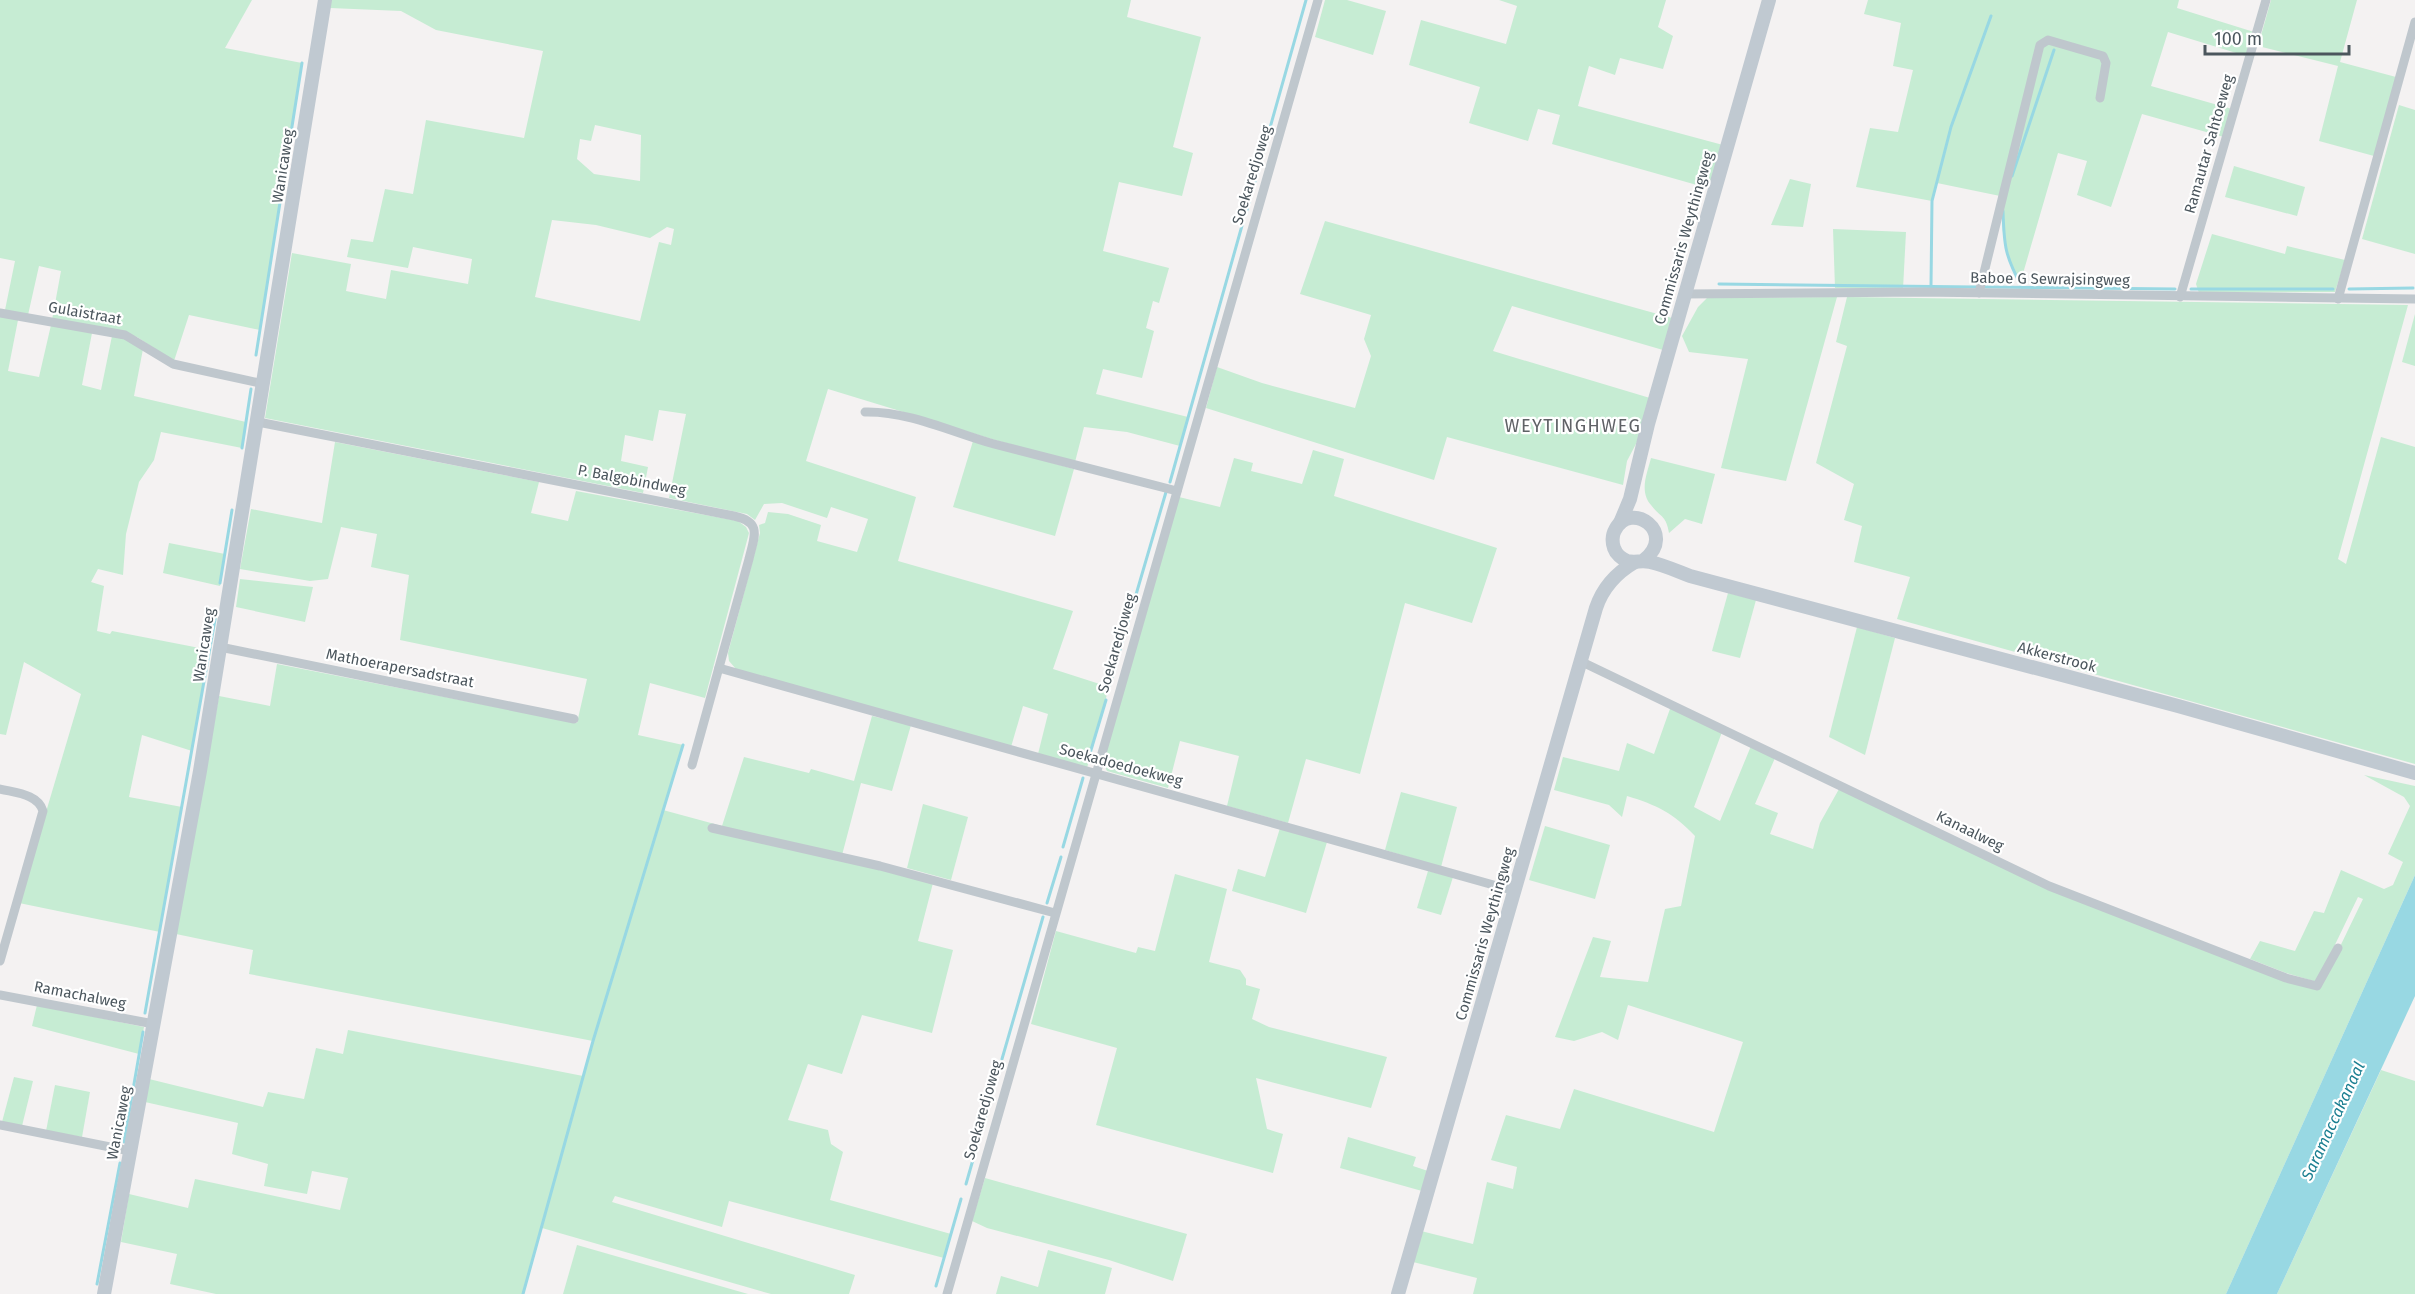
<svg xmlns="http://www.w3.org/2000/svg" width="2415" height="1294" font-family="'Fira Sans',sans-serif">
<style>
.green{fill:#c6ecd3;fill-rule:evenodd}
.water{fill:#98d8e3}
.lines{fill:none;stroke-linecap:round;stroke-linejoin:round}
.stream{stroke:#98d8e3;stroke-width:3}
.street{stroke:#bfc7cd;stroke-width:9}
.secondary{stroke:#c0c9d1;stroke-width:14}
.labels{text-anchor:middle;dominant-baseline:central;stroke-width:4.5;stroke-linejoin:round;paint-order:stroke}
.street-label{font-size:15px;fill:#4b565d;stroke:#fff}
.water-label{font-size:16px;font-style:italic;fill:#1c7f91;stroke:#fff}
.quarter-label{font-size:18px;letter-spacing:1.5px;fill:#5f6266;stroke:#fff}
</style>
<rect width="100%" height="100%" fill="#f4f2f2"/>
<g class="green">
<polygon points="0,0 252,0 225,48 302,63 260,330 189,315 174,361 137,337 52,320 61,271 39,266 28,315 5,310 15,261 0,258"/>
<path d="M331,0H1131L1127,17L1201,37L1173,147L1193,153L1182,196L1119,182L1103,251L1169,268L1159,303L1153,301L1146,328L1154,331L1142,378L1103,369L1096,394L1188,417L1180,446L1127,432L1084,427L1075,462L995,440L828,389L806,461L916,497L898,561L1073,611L1053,669L1109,687L1087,768L1038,754L1048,714L1023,706L1011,747L736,669L729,661L728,653L760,533L759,525L765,523L768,512L788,514L821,525L817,541L857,552L868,519L831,507L827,518L782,503L764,504L755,520L747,514L669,498L686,414L659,410L653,441L625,435L621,461L648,467L643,493L265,418L292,253L351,264L346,291L386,299L391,270L468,284L472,259L413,247L408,268L347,257L351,239L373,242L385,189L413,194L426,120L524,138L543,51L436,30L401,11L330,8ZM595,125L641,135L640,181L594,174L577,159L580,139L591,141ZM552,220L596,225L650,238L667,227L674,229L671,245L659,242L640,321L535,297Z"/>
<polygon points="1325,0 1347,0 1386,11 1373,55 1315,37"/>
<polygon points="1499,0 1666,0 1658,27 1673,36 1663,69 1620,58 1615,75 1589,66 1578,106 1723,145 1711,189 1552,144 1560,115 1538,109 1528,141 1469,123 1480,87 1409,65 1421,20 1506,44 1517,6"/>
<path d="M1868,0H2179L2177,8L2254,32L2246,56L2168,32L2151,86L2232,109L2224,137L2142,114L2111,207L2077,195L2087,161L2058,153L2024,270L2022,287C2007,260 1997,229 2005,197L1937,183L1932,201L1856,187L1870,128L1898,132L1913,70L1893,66L1901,23L1864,14Z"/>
<polygon points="2271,0 2357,0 2340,62 2396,77 2374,156 2319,141 2338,66 2258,46"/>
<polygon points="2399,105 2415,110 2415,254 2362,239"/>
<polygon points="2234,166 2305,187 2297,216 2225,197"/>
<polygon points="1790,179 1811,184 1803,227 1771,225"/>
<polygon points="1325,221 1672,318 1663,350 1512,306 1493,351 1650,398 1637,442 1627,461 1623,485 1447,437 1434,480 1206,408 1217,367 1262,383 1355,408 1371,356 1364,339 1371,315 1300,294"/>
<polygon points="1833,229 1906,232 1903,289 1835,288"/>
<polygon points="2212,234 2285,254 2287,246 2345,260 2335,292 2199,293 2196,284"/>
<polygon points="1837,297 1786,481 1721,468 1748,359 1689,352 1682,336 1698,307 1707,298"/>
<polygon points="1847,297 2408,305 2338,559 2346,564 2381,437 2415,447 2415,764 1897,619 1910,577 1854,562 1862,526 1844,520 1854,484 1816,463 1847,346 1836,342"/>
<polygon points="2415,314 2415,366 2402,362"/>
<polygon points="0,316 18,320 8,371 39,377 51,325 92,333 82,385 101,390 112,336 129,339 143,349 134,396 246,422 242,448 161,432 154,460 139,482 126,534 123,575 98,569 91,582 104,586 97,631 110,634 112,631 210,650 192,751 142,735 129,797 182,807 160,932 19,903 81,694 24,662 6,735 0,734"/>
<polygon points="973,441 1074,469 1055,536 953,507"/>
<polygon points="335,442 539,482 531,513 568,521 576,491 738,521 746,527 749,533 705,698 650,683 638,735 683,745 663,810 722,826 744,757 809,773 811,769 854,781 872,716 911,725 892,791 861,783 841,859 933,883 918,941 953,950 932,1033 862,1015 842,1074 808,1064 788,1120 828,1130 831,1144 843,1152 830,1200 951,1234 944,1258 729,1201 722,1227 615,1196 612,1202 855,1275 849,1294 771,1294 542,1228 523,1294 216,1294 170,1284 177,1254 121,1242 129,1194 188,1208 195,1179 340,1210 348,1178 312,1171 307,1194 264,1186 268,1164 232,1154 238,1123 145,1102 149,1079 263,1107 268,1092 304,1099 316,1048 343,1054 348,1030 583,1076 593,1041 249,974 253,950 176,934 219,696 270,706 277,664 577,723 587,679 400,640 409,575 371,567 377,534 341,527 328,579 310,581 240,569 251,509 322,523"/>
<polygon points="1313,450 1344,459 1334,496 1497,548 1472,623 1405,603 1360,774 1306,759 1288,823 1227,806 1239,756 1180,741 1168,788 1107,771 1103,763 1179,497 1220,507 1234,458 1253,463 1251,471 1302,484"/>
<path d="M1651,458L1715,474L1702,524L1685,519L1669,533C1666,515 1661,518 1651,505C1639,491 1647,474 1651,458Z"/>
<polygon points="169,543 225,554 220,586 163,573"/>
<polygon points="240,579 313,587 305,622 236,607"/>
<polygon points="1728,593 1756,600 1740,658 1712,651"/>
<polygon points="1857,627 1895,638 1865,755 1829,737"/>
<path d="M1671,706L1722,732L1694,807L1720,821L1751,746L1775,758L1755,804L1778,813L1770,834L1813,849L1820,823L1839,789L1935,834L2285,981L2319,990L2363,899L2358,897L2317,982L2286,973L2250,959L2260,941L2295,951L2314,911L2324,913L2341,870L2384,889L2393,885L2403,862L2388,854L2410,806L2404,797L2364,775L2415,786V875L2226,1294H1473L1477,1278L1413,1262L1421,1231L1473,1244L1487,1182L1513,1189L1517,1167L1491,1160L1506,1115L1560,1129L1574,1089L1714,1132L1743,1042L1628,1005L1618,1040L1602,1032L1574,1041L1555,1037L1593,937L1611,941L1600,977L1648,982L1665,909L1681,906L1695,836C1673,813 1657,805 1627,796L1622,817L1609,805L1554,790L1563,757L1619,771L1627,743L1654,754Z"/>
<polygon points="1401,792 1457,807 1441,867 1385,850"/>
<polygon points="923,804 968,817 951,880 907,868"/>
<polygon points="1545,826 1610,845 1595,899 1529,880"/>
<polygon points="1280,828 1327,842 1306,913 1232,891 1238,869 1265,877"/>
<polygon points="1428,871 1453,877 1441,915 1417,908"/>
<polygon points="1175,874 1227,889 1209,962 1240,970 1246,979 1246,985 1260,989 1252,1019 1269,1027 1387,1057 1371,1108 1256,1078 1267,1129 1283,1134 1273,1173 1096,1125 1117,1048 1031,1024 1056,931 1136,953 1138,947 1155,951"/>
<polygon points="37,1005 144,1027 139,1054 32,1026"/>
<polygon points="2381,1070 2415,1081 2415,1294 2277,1294"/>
<polygon points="14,1077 33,1081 22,1126 2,1122"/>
<polygon points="55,1085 90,1092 82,1137 46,1131"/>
<polygon points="1348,1137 1416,1157 1413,1166 1428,1171 1422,1191 1340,1168"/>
<polygon points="985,1178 1187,1234 1173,1281 1109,1260 987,1228 972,1221"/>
<polygon points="577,1245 748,1294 563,1294"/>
<polygon points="1048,1250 1112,1268 1105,1294 996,1294 1001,1276 1038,1287"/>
</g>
<polygon class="water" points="2415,875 2415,996 2277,1294 2226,1294"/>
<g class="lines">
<g class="stream">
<polyline points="2012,176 2054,50"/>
<path d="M2003,211C2004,246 2005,256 2022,287"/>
<polyline points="1246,213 1306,0"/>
<polyline points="1719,284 1976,287"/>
<polyline points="1931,286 1932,201 1951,127 1991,16"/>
<polyline points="1985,287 2175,289"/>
<polyline points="2191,289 2333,289"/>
<polyline points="2349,289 2413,288"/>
<polyline points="256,355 302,63"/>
<polyline points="242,448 251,389"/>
<polyline points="1170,482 1243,222"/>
<polyline points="220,583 232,510"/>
<polyline points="1109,687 1166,492"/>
<polyline points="1088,760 1106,700"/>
<polyline points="1063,847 1083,778"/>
<polyline points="1047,903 1061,857"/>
<polyline points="145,1013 216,614"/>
<polyline points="1002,1059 1043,917"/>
<polyline points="124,1142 143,1032"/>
<polyline points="966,1184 987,1111"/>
<polyline points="97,1284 120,1163"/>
<polyline points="936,1286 961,1199"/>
<polyline points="523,1294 593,1041 683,745"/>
</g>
<g class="street">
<polyline points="1979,293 2040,45 2048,40 2103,56 2106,63 2100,98"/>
<polyline points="1685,294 1921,292 2415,299"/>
<polyline points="2180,297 2266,0"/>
<polyline points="2338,299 2415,22"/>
<polyline points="0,313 125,335 173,364 264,384"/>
<path d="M865,412C909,411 951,432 994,444C1054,460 1116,475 1177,491"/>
<path d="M258,422L734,516C763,522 754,537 749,559L692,765"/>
<polyline points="220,647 574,719"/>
<polyline points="1580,661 2049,886 2286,978 2317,986 2338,948"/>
<polyline points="719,668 1515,891"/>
<path d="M0,789C16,793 38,794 43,811L0,961"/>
<polyline points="712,828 880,866 1055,913"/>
<polyline points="0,995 154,1024"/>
<polyline points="0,1125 130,1151"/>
<polyline points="947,1294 1318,0"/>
</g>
<g class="secondary">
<polyline points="1620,523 1630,499 1648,424 1769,0"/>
<path d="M1644,560C1678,533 1631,499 1615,530C1612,535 1612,543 1614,548C1616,554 1622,559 1627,561C1635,563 1642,560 1650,562C1664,565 1677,571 1690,576L2178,706L2415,773"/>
<polyline points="104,1294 200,771 325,0"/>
<path d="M1398,1294L1596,608C1603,587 1616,573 1635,562"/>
</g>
</g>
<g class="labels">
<g class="street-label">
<text transform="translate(2209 144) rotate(-74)">Ramautar Sahtoeweg</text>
<text transform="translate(283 166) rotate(-81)">Wanicaweg</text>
<text transform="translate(1252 175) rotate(-73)">Soekaredjoweg</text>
<text transform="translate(1684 238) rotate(-74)">Commissaris Weythingweg</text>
<text transform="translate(2050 279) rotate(1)">Baboe G Sewrajsingweg</text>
<text transform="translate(85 313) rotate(10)">Gulaistraat</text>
<text transform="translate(632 480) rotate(11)">P. Balgobindweg</text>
<text transform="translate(1117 643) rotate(-74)">Soekaredjoweg</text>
<text transform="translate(204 645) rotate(-81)">Wanicaweg</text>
<text transform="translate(2057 657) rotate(15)">Akkerstrook</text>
<text transform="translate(400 668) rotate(11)">Mathoerapersadstraat</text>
<text transform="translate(1121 765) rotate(15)">Soekadoedoekweg</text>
<text transform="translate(1970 831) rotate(26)">Kanaalweg</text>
<text transform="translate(1485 934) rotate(-74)">Commissaris Weythingweg</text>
<text transform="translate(80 995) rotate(11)">Ramachalweg</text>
<text transform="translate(983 1110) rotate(-74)">Soekaredjoweg</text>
<text transform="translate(119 1123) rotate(-79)">Wanicaweg</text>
</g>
<g class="water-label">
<text transform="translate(2333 1121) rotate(-65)">Saramaccakanaal</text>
</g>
<g class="quarter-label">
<text x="1573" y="426">WEYTINGHWEG</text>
</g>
</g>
<path d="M2205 45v9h144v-9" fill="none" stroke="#4b565d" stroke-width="3"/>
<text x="2214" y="45" font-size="18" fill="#4b565d" stroke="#ffffff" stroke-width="4.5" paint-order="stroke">100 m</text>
</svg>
